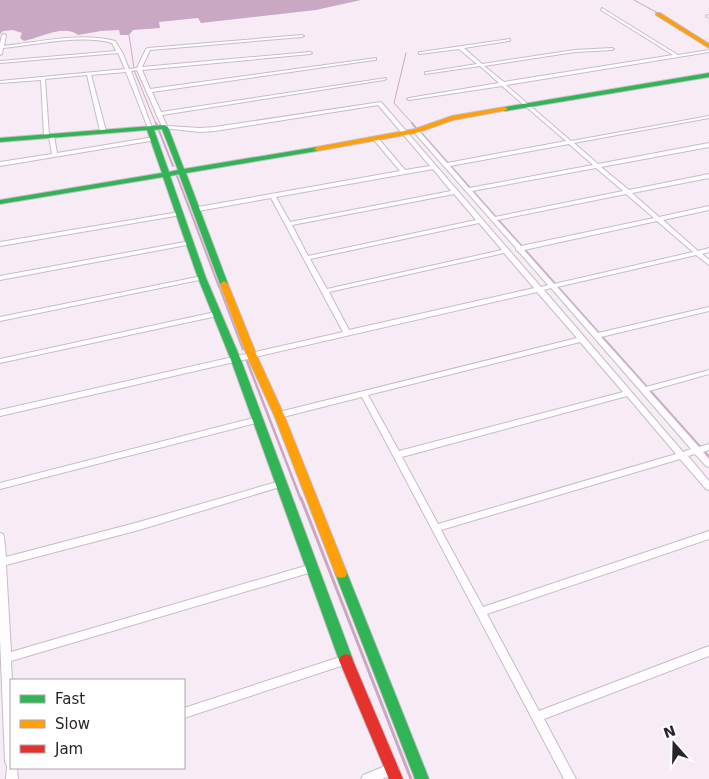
<svg xmlns="http://www.w3.org/2000/svg" width="709" height="779" font-family="'DejaVu Sans',sans-serif">
<style>
.water{fill:#c9a8c3}
.lines{fill:none;stroke-linecap:round;stroke-linejoin:round}
.stream-far3{stroke:#c9a8c3;stroke-width:1}
.stream-far2{stroke:#c9a8c3;stroke-width:2}
.stream-far1{stroke:#c9a8c3;stroke-width:2.5}
.stream{stroke:#c9a8c3;stroke-width:3}
.street-casing{stroke:#c6bdc4;stroke-width:2}
.fast-casing{stroke:#c6bdc4;stroke-width:2}
.slow-casing{stroke:#c6bdc4;stroke-width:2}
.jam-casing{stroke:#c6bdc4;stroke-width:2}
.street{fill:#fefcfe;fill-rule:evenodd}
.fast{fill:#30b455;fill-rule:evenodd}
.slow{fill:#ff9f0a;fill-rule:evenodd}
.jam{fill:#e5322d;fill-rule:evenodd}
</style>
<rect width="100%" height="100%" fill="#f7ecf5"/>
<path class="water" d="M0,0H361L316,10L201,23L198,18L159,22L160,28L133,30L129,35H120L119,30L101,31L78,35C64,24 40,38 24,41L20,38L22,33L13,30L3,31L0,34Z"/>
<g class="lines">
<g class="stream-far3">
<polyline points="634,0 658,13"/>
<polyline points="129,35 134,68"/>
<polyline points="406,53 394,103 413,124"/>
<polyline points="134,70 156,124"/>
</g>
<g class="stream-far2">
<polyline points="156,123 173,166"/>
<polyline points="412,123 416,128"/>
<polyline points="422,134 558,287"/>
<polyline points="177,176 219,287"/>
</g>
<g class="stream-far1">
<polyline points="219,285 243,349"/>
<polyline points="556,285 709,457"/>
<polyline points="247,361 301,500"/>
</g>
<polyline class="stream" points="301,498 411,779"/>
<g class="street-casing">
<g id="street">
<path d="M602,8L678,55L709,50V52L506,85L571,141L709,116V118L574,143L598,164L709,143V147L601,167L629,190L709,174V178L632,193L659,217L709,206V210L663,220L698,251L709,248V252L702,254L709,260V265L696,255L557,287L598,333L709,307V311L601,337L646,387L709,370V374L649,391L699,447L709,444V450L703,452L709,459V467L706,466L695,454L688,456L709,481V490L706,489L680,459L441,530L483,607L709,531V539L487,614L539,711L709,646V656L544,719L576,779H564L362,397L279,418L275,415L279,412L577,338L537,292L0,416V410L343,332L271,198L198,211L195,209L198,207L400,171L374,140V138H378L405,170L430,166L378,105L215,131L200,132L163,128L156,114V113L137,70L131,71L152,128V129L148,128L126,72L91,75L106,131L103,133L100,131L87,75L45,79L49,135L54,136L57,153L154,137L156,138V140L0,166V162L52,154L49,137L44,136L41,80L0,83V81L125,69L118,53L0,63V61L116,51L112,43C81,34 36,45 3,48L2,54L0,55V44L2,35L4,34L6,35L4,46C40,42 80,32 115,41L122,52L129,69L137,68L146,49L148,48L302,35L304,36L302,37L150,50L142,67L310,52L312,53L310,54L142,70L150,89L376,58V60H374L152,92L161,112L386,78V79L384,80L162,115L167,126L200,128L215,127L381,102L541,287L548,285L518,251L516,250V248L413,131L418,130L447,163L566,141L502,86L409,100L407,99L409,98L499,83L480,66L425,74V72H427L477,64L459,49L419,54V52H421L510,39V41H509L464,48L482,64L575,50L612,48L614,49L612,50L575,52L484,66L504,82L673,55L601,10ZM569,144L593,165L469,188L450,166ZM596,168L623,191L495,217L472,191ZM433,169L451,191L290,222L276,197ZM454,194L476,220L308,256L292,225ZM626,194L654,218L521,246L497,220ZM657,221L693,252L554,284L524,250ZM479,223L502,250L327,289L310,259ZM504,253L534,288L349,330L329,292ZM551,288L691,449L683,452L544,290ZM580,342L623,392L399,451L368,395ZM627,396L676,454L438,524L402,457Z"/>
<polygon points="708,15 709,15 709,18 706,16"/>
<polygon points="179,212 181,213 181,215 0,246 0,242"/>
<polygon points="190,241 193,243 192,244 0,280 0,276"/>
<polygon points="202,276 205,278 204,279 0,321 0,317"/>
<polygon points="215,312 217,312 218,314 217,316 0,363 0,359"/>
<polygon points="257,417 260,418 261,420 260,422 0,489 0,483"/>
<polygon points="280,481 283,482 284,484 283,486 139,530 6,565 11,652 312,564 315,565 317,568 315,571 312,572 11,661 12,680 11,768 17,768 18,779 6,779 7,766 5,762 0,638 0,533 3,534 4,537 6,557 139,522"/>
<polygon points="346,655 350,657 351,660 350,663 184,718 184,708"/>
<polygon points="393,763 397,765 399,769 397,773 382,779 361,779 363,775"/>
</g>
</g>
<g class="fast-casing">
<g id="fast">
<polygon points="709,73 709,77 505,111 502,109 505,107"/>
<path d="M165,125L168,127L184,169L317,147L320,149L317,151L186,173L228,284L224,287L220,284L179,174L170,176L206,278L241,360L353,660L351,664L346,666L341,664L339,660L231,360L198,278L163,177L0,204V200L162,173L147,130L0,142V138ZM162,129L178,170L169,172L154,130Z"/>
<polygon points="341,568 345,569 347,573 429,779 415,779 335,573 337,569"/>
</g>
</g>
<g class="slow-casing">
<g id="slow">
<polygon points="656,13 660,13 709,44 709,48 656,15"/>
<polygon points="505,107 507,108 507,110 453,120 416,133 317,151 314,149 317,147 415,129 452,116"/>
<polygon points="224,281 228,284 257,356 284,415 347,573 345,577 341,578 337,577 335,573 274,415 247,356 220,284"/>
</g>
</g>
<g class="jam-casing">
<polygon id="jam" points="346,654 351,656 403,779 389,779 339,660 341,656"/>
</g>
<use href="#street" class="street"/>
<use href="#fast" class="fast"/>
<use href="#slow" class="slow"/>
<use href="#jam" class="jam"/>
</g>
<rect x="10" y="679" width="175" height="90" fill="#ffffff" stroke="#aaa7a9"/>
<rect x="20" y="695" width="25" height="8" fill="#30b455" stroke="#aaa7a9"/>
<text x="55" y="704" font-size="15" fill="#2a2329">Fast</text>
<rect x="20" y="720" width="25" height="8" fill="#ff9f0a" stroke="#aaa7a9"/>
<text x="55" y="729" font-size="15" fill="#2a2329">Slow</text>
<rect x="20" y="745" width="25" height="8" fill="#e5322d" stroke="#aaa7a9"/>
<text x="55" y="754" font-size="15" fill="#2a2329">Jam</text>
<g transform="translate(674 744) rotate(340)" stroke="#ffffff" stroke-width="4" paint-order="stroke">
<path d="M0-4L9 19L0 12L-9 19Z" fill="#2a2329"/>
<text y="-8" font-size="14" font-weight="bold" text-anchor="middle" fill="#2a2329">N</text>
</g>
</svg>
